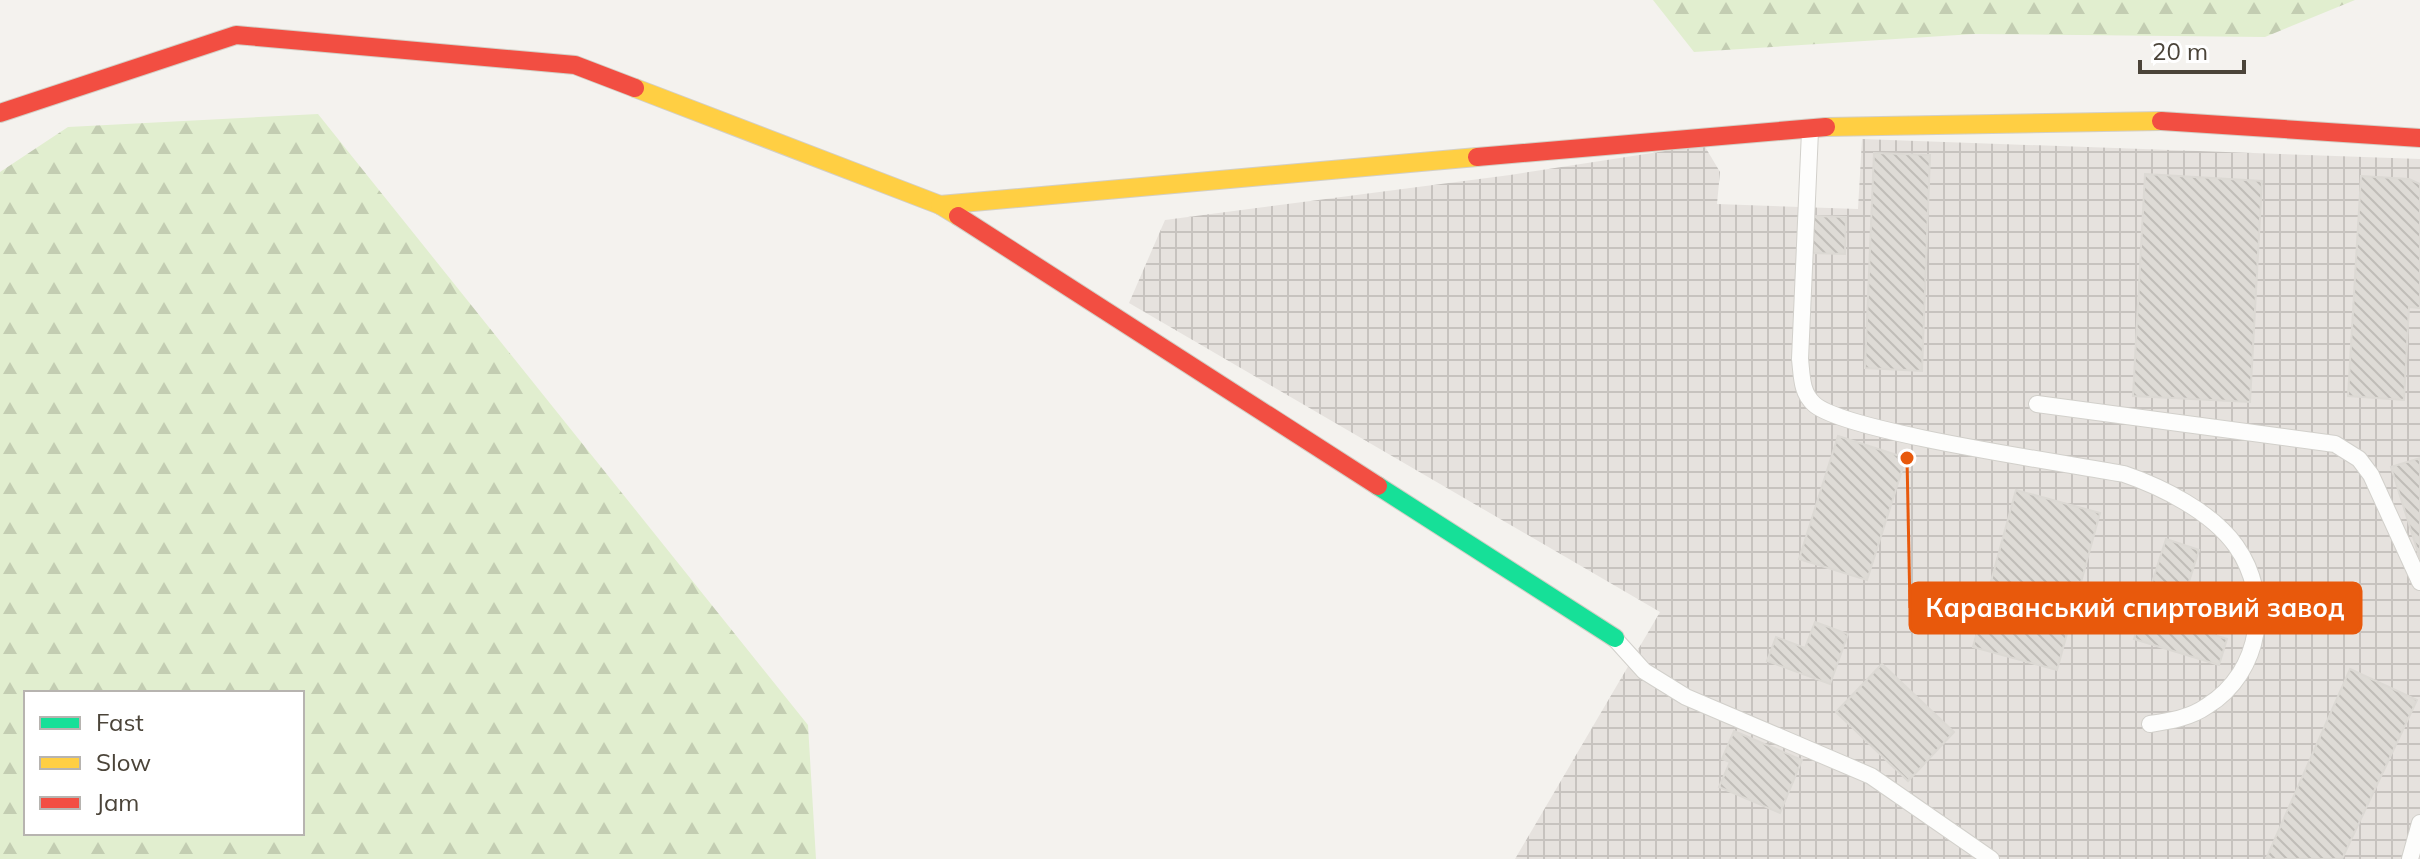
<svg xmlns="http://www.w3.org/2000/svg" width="2420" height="859" font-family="Mulish,sans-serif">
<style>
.industrial{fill:url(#industrial-grid)}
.forest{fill:url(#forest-firs);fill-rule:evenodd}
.building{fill:url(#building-back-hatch);stroke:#dcd9d4;stroke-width:2}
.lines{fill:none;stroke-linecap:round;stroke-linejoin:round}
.lane-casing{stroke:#d2d0cb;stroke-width:18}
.fast-casing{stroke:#d3cfc5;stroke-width:20}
.slow-casing{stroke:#d3cfc5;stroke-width:20}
.jam-casing{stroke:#d3cfc5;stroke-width:20}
.lane{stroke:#fdfdfc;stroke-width:16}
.fast{stroke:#16e098;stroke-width:18}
.slow{stroke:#ffcf43;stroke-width:18}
.jam{stroke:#f24e42;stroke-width:18}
.leader{fill:none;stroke:#e8590c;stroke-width:3}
.callout-dot{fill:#e8590c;stroke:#fff;stroke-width:3}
.callout{fill:#e8590c;stroke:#e8590c;stroke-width:3}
.callout-label{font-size:26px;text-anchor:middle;font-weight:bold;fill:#fff}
</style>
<defs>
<pattern id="industrial-grid" width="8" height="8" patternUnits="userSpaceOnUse" patternTransform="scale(2)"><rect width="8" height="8" fill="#e6e2de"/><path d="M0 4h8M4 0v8" fill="none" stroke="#c7c3bf"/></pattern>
<pattern id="forest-firs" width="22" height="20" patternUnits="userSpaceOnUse" patternTransform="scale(2)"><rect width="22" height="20" fill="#e1eecf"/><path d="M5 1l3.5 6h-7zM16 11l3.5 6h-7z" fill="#c3cdb2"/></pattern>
<pattern id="building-back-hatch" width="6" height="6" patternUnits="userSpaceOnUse" patternTransform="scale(2)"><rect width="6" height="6" fill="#dedbd6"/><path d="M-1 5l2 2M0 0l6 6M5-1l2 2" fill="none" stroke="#c0bdb8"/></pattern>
</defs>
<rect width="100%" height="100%" fill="#f4f2ee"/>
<polygon class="industrial" points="1862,139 2420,159 2420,859 1515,859 1660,612 1129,303 1165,220 1510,175 1704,145 1720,172 1717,204 1858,209"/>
<g class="forest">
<polygon points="1653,0 2355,0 2265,37 1974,34 1694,52"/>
<path d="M318,114L808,725L816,859H0V172L68,127ZM302,693V833H26V693Z"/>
</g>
<g class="building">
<polygon points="1874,153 1930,155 1922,371 1865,368"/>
<polygon points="2145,174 2262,181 2250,402 2133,396"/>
<polygon points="2361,176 2409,179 2420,184 2420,308 2409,307 2404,400 2348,396"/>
<polygon points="1813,216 1846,217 1845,254 1811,253"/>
<polygon points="1838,436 1906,458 1867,580 1799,559"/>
<polygon points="2420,458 2420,559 2391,467"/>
<polygon points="2016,490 2100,513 2057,670 1973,647"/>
<polygon points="2166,539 2199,550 2176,623 2227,639 2219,665 2134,639"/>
<polygon points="1815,622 1848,634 1830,684 1767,661 1776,637 1805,648"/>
<polygon points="1882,664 1954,732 1908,781 1836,712"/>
<polygon points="2350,669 2417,700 2342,859 2266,859"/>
<polygon points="1734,731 1802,760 1780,813 1719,787 1730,762 1722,759"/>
</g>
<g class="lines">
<g class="lane-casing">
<g id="lane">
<path d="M1810,131L1800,359C1802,376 1801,392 1814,404C1844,432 2071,464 2124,474C2162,487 2212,512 2236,546C2272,597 2262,672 2207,706C2190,718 2170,721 2150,724"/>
<polyline points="2037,404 2335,444 2359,459 2371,475 2420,582"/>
<polyline points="1616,640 1644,671 1686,697 1871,776 1991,859"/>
<polyline points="2410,859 2420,823"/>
</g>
</g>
<g class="fast-casing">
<polyline id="fast" points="1378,486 1615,638"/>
</g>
<g class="slow-casing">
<g id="slow">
<polyline points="635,88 940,205 958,216"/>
<polyline points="1826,127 2161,121"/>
<polyline points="940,205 1477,157"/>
</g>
</g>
<g class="jam-casing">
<g id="jam">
<polyline points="0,113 236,35 575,65 635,88"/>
<polyline points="2161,121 2420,138"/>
<polyline points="1477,157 1826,127"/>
<polyline points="958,216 1378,486"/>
</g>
</g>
<use href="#lane" class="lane"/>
<use href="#fast" class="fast"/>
<use href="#slow" class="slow"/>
<use href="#jam" class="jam"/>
</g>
<path class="leader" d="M1907 458L1910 608"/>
<circle class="callout-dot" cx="1907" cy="458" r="8"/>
<rect class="callout" x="1910" y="583" width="451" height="50" rx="8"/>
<g class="callout-label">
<text x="2135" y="617">Караванський спиртовий завод</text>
</g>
<rect x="24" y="691" width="280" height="144" fill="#ffffff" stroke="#b7b4b0" stroke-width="2"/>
<rect x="40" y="717" width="40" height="12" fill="#16e098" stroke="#b7b4b0" stroke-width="2"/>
<text x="96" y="731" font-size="24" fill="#4b4439">Fast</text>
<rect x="40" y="757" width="40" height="12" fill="#ffcf43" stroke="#b7b4b0" stroke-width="2"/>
<text x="96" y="771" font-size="24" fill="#4b4439">Slow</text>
<rect x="40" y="797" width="40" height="12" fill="#f24e42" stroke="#b7b4b0" stroke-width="2"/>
<text x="96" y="811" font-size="24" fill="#4b4439">Jam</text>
<path d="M2140 60v12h104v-12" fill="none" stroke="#4b4439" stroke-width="4"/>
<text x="2152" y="60" font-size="24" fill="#4b4439" stroke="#ffffff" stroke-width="6" paint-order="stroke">20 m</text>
</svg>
